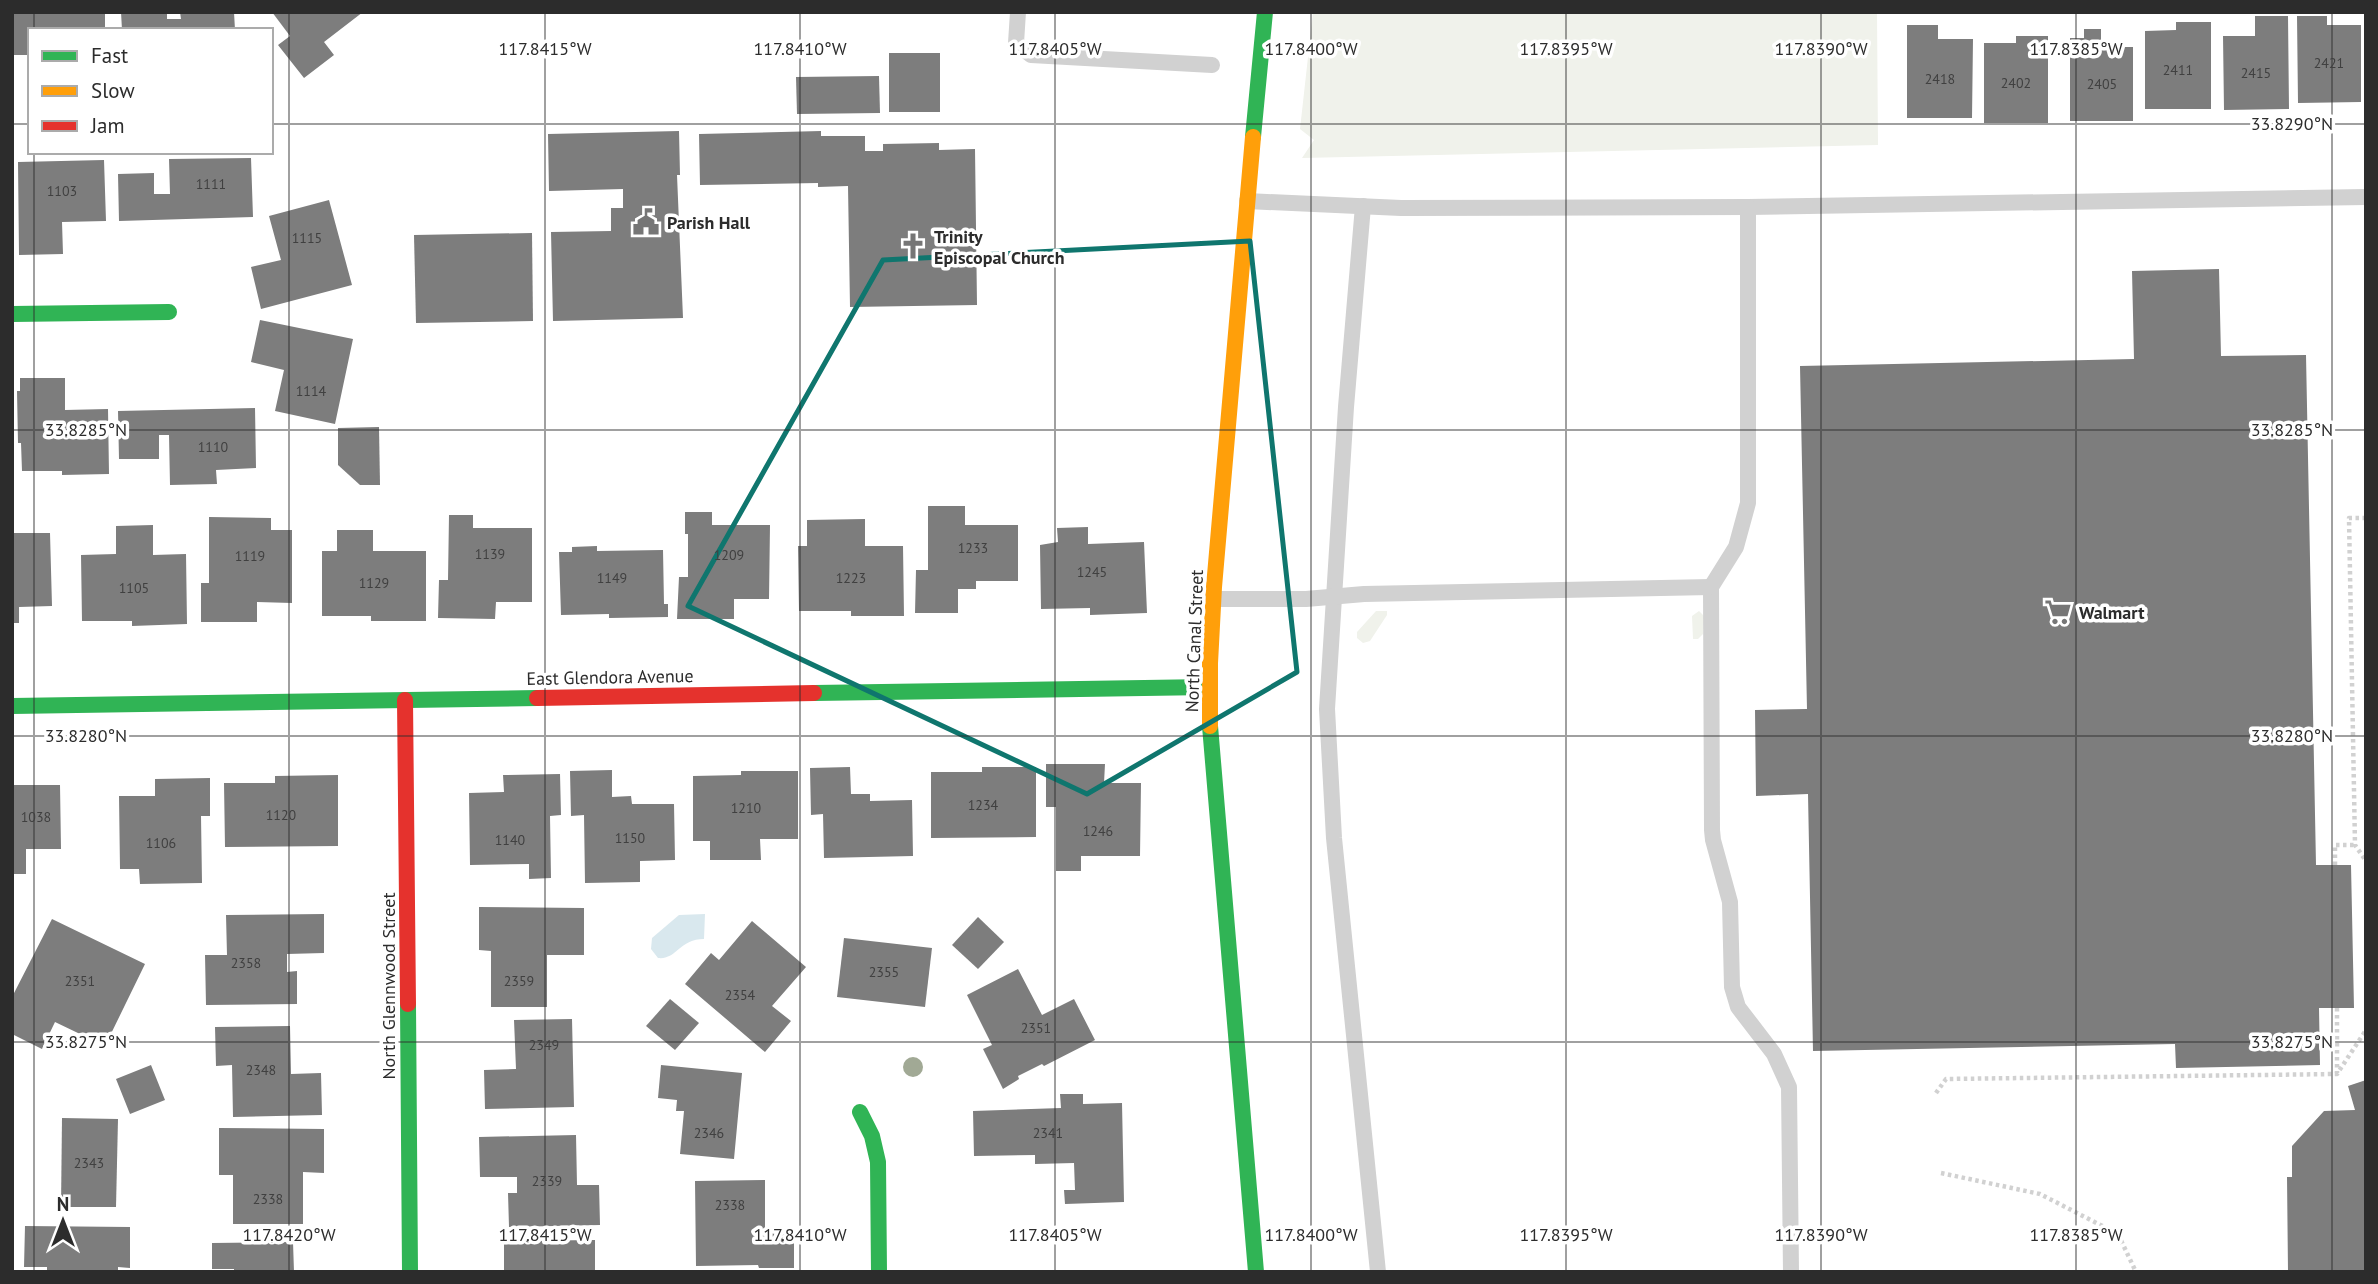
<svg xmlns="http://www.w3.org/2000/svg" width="2378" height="1284" font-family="'PT Sans',sans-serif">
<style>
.green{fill:#f0f2eb}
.water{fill:#d9e8ee}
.building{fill:#7d7d7d}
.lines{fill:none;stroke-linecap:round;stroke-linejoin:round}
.path{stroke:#d1d1d1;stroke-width:4.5;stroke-dasharray:3.5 3.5;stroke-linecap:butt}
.lane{stroke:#d1d1d1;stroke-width:16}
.fast{stroke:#30b455;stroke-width:16}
.slow{stroke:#ff9f0a;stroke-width:16}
.jam{stroke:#e5322d;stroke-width:16}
.tree{fill:#a1a995}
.marked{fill:none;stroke:#0f766e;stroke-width:5;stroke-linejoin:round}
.ticks{fill:none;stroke:#2c2c2c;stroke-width:2;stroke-opacity:0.45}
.labels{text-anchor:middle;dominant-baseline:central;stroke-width:7;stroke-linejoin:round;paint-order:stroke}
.number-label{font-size:14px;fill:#404040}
.poi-label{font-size:18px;font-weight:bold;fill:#2c2c2c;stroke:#fff;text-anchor:start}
.street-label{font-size:18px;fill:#2c2c2c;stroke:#fff}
.ticks-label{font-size:18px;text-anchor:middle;fill:#2c2c2c;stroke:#fff;stroke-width:7;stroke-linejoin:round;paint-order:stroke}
</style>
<rect width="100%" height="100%" fill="#fff"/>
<g class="green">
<polygon points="1313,12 1877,12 1878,145 1302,158 1314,140 1300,129"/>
<polygon points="1376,611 1387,611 1387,615 1370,641 1363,643 1357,638 1357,632"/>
<polygon points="1699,611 1704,616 1703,634 1698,639 1693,639 1692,616"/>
</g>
<path class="water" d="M705,914L704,939C679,939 677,960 658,958L651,949L652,938L679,915Z"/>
<g class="building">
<polygon points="12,12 105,12 105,30 30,30 30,55 12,55"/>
<polygon points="121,12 167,12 167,19 181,19 180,12 234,12 235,30 122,30"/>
<polygon points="272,12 363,12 324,42 334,55 304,78 278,45 290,36"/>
<polygon points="2255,16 2288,16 2289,109 2224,110 2223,36 2255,36"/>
<polygon points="2297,16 2327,16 2327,25 2361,25 2361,102 2298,103"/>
<polygon points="2176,22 2211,22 2211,109 2145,109 2145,31 2176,30"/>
<polygon points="1907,25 1938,25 1938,39 1973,39 1972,118 1907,118"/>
<polygon points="2084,29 2101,29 2101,47 2133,47 2133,121 2070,121 2070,38 2084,38"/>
<polygon points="2016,36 2048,36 2048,123 1984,123 1984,43 2016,43"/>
<rect x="889" y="53" width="51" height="59"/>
<polygon points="879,76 880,113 797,114 796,77"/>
<polygon points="679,131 680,175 677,175 683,318 553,321 551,232 611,231 611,208 623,208 623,189 549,191 548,134"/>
<polygon points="821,131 821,136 865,136 865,151 883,151 883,144 939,143 939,150 975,149 977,305 850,307 848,186 818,187 818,183 700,185 699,134"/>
<polygon points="251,158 253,217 119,221 118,174 154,173 154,194 170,194 169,159"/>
<polygon points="104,160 106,221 62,222 63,254 19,255 18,162"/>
<polygon points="329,200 352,285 261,309 251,267 281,260 269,216"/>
<polygon points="532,233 533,321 416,323 414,235"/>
<polygon points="2219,269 2221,356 2306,355 2316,865 2351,865 2354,1008 2319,1008 2320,1065 2176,1068 2175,1044 1813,1051 1808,794 1756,796 1755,710 1807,709 1800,366 2134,359 2132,271"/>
<polygon points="260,320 353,339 335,424 275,411 284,370 251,362"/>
<polygon points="20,378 65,378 65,410 108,409 109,474 62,475 62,471 22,471 21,443 18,443 17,391 20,391"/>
<polygon points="255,408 256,468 216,470 217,484 170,485 169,435 159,435 159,459 119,459 118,411"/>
<polygon points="379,427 380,485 360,485 338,465 338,428"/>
<polygon points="928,506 965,506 965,525 1018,525 1018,581 976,581 976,589 958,589 958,613 915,613 916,570 928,570"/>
<polygon points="685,512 712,512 712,525 770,525 769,599 734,599 734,619 677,619 679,577 688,577 688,534 685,534"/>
<polygon points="449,515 473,515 473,528 532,528 532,602 496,602 495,619 438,618 439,580 448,580"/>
<polygon points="209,517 271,518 271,530 292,530 292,603 257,602 257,622 201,622 201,583 209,583"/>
<polygon points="865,519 865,546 903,546 904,616 851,616 851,611 799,611 798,546 807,546 807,520"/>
<polygon points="153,525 153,555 186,554 187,624 132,626 132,621 82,621 81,555 116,554 116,526"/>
<polygon points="1088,527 1088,544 1144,542 1147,613 1090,615 1090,608 1041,609 1040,545 1058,542 1057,528"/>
<polygon points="337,530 373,530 373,551 426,551 426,621 371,621 371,616 322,616 322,551 337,551"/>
<polygon points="12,533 50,533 52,606 19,607 19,623 12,623"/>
<polygon points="597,546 597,551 663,550 664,604 668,604 668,617 609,618 609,614 561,615 559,552 572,552 572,547"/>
<polygon points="1046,764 1105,764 1104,783 1141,783 1140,856 1081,856 1081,871 1056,871 1056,807 1046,807"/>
<polygon points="850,767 851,794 870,794 870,801 912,800 913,856 824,858 823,814 811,815 810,768"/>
<polygon points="982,767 1036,767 1036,837 931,838 931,772 982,772"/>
<polygon points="612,770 612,797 631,796 632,804 674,804 675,860 640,861 640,882 585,883 584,815 571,816 570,771"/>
<polygon points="741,771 798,771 798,839 760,839 761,860 710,860 710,841 693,841 693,776 741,775"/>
<polygon points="560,774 561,815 550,816 551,878 529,879 529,864 470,865 469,793 504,792 503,775"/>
<polygon points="338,775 338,846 225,847 224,783 275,783 275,776"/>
<polygon points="210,778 210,816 201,816 202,883 140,884 139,869 120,869 119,796 155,796 155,779"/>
<polygon points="12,785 60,785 61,849 26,849 26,874 12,874"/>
<polygon points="479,907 584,908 584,955 547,955 547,1007 491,1007 491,951 479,950"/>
<polygon points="324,914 324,953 287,954 287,972 297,971 297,1004 206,1005 205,955 227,955 226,915"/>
<polygon points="978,917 1004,942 978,969 952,945"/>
<polygon points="52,919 145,964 105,1046 55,1022 42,1049 12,1034 12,997"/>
<polygon points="752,921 806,967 772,1006 791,1021 765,1052 685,984 711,953 719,960"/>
<polygon points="844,938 932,948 925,1007 837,997"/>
<polygon points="1018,969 1042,1015 1074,999 1095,1040 1044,1066 1042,1064 1018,1076 1019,1079 1003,1089 983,1049 992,1045 967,995"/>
<polygon points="670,999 699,1023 675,1050 646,1026"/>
<polygon points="572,1019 574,1107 485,1109 484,1070 516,1069 514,1020"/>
<polygon points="290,1026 291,1074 321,1073 322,1115 233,1117 232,1065 216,1066 215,1027"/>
<polygon points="151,1065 165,1100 130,1114 116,1079"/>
<polygon points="661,1065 742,1073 734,1159 680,1154 684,1111 676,1111 677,1100 658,1098"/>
<polygon points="2366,1080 2366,1272 2288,1272 2287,1177 2292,1177 2292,1146 2324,1111 2355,1110 2348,1086"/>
<polygon points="1060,1094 1083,1094 1083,1104 1122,1103 1124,1202 1065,1204 1064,1190 1075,1190 1074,1163 1035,1164 1035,1155 974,1156 973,1111 1061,1108"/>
<polygon points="62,1118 118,1119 116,1207 61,1207"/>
<polygon points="219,1128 324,1129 324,1173 303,1172 303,1224 233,1224 233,1175 219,1175"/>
<polygon points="576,1135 577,1185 599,1185 600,1225 509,1227 508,1193 517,1193 517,1177 480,1177 479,1137"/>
<polygon points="765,1180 765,1229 794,1228 794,1268 759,1268 758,1265 696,1266 695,1181"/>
<polygon points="25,1226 130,1227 130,1268 118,1267 118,1272 47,1272 47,1267 24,1267"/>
<polygon points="595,1240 595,1272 504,1272 504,1241"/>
<polygon points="293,1242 294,1272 234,1272 234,1269 212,1269 212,1243"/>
</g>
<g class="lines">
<g class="path">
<polyline points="2366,518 2349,518 2355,845 2366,861"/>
<polyline points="2335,865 2335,845 2355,845"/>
<polyline points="2337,1008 2337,1073"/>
<polyline points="1936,1093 1946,1079 2337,1074 2366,1030"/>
<polyline points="1941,1173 2040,1194 2118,1234 2136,1272"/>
</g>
<g class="lane">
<polyline points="1018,12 1016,43 1031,55 1212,65"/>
<polyline points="1247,201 1401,208 1748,207 2366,197"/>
<polyline points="1363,206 1346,407 1327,709 1334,838 1378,1272"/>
<polyline points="1748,207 1748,503 1736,547 1711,587 1712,830 1713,840 1730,902 1732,987 1738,1007 1774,1054 1789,1087 1791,1272"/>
<polyline points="1212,599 1306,599 1364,594 1711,587"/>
</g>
<g class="fast">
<polyline points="1253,137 1265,12"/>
<polyline points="12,314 169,312"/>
<polyline points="814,693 1208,687"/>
<polyline points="12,706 537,698"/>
<polyline points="1210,726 1256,1272"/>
<polyline points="408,1004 410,1272"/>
<polyline points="860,1112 872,1136 878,1162 879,1272"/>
</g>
<polyline class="slow" points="1210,726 1210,663 1214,587 1253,137"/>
<g class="jam">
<polyline points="537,698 814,693"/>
<polyline points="405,700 408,1004"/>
</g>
</g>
<circle class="tree" cx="913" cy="1067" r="10"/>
<path class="marked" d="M1250,241L1297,672L1087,794L688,606L883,260Z"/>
<path class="ticks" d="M34,12V30M289,12V1272M545,12V1272M800,12V1272M1055,12V1272M1311,12V1272M1566,12V1272M1821,12V1272M2076,12V1272M2332,12V1272M12,124H30M271,124H2366M34,152V1272M12,430H2366M12,736H2366M12,1042H2366"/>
<defs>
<g id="civic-bare" transform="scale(2.1)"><path d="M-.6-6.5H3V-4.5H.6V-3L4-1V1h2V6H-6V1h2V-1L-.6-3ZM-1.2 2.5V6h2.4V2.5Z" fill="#767676" stroke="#fff" stroke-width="2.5" paint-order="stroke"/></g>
<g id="church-bare" transform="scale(2.1)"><path d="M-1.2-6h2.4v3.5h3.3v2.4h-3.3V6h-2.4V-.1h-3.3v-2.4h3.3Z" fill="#767676" stroke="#fff" stroke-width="2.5" paint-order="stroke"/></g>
<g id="supermarket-bare" transform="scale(2.1)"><path d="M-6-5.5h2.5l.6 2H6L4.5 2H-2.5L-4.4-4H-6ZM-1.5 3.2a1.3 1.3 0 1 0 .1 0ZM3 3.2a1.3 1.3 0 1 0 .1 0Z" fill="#767676" stroke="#fff" stroke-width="2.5" paint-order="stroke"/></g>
</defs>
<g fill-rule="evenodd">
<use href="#civic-bare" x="646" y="222"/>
<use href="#church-bare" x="913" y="246"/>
<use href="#supermarket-bare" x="2058" y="612"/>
</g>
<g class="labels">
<g class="number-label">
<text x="2329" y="63">2421</text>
<text x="2178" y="70">2411</text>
<text x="2256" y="73">2415</text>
<text x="1940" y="79">2418</text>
<text x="2016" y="83">2402</text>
<text x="2102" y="84">2405</text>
<text x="211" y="184">1111</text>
<text x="62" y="191">1103</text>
<text x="307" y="238">1115</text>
<text x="311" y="391">1114</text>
<text x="213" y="447">1110</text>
<text x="973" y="548">1233</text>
<text x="490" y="554">1139</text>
<text x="729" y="555">1209</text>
<text x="250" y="556">1119</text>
<text x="1092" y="572">1245</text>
<text x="612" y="578">1149</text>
<text x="851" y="578">1223</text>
<text x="374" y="583">1129</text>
<text x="134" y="588">1105</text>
<text x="983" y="805">1234</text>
<text x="746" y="808">1210</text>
<text x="281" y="815">1120</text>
<text x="36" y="817">1038</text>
<text x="1098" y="831">1246</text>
<text x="630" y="838">1150</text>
<text x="510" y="840">1140</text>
<text x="161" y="843">1106</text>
<text x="246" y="963">2358</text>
<text x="884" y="972">2355</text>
<text x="80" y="981">2351</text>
<text x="519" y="981">2359</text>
<text x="740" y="995">2354</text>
<text x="1036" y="1028">2351</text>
<text x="544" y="1045">2349</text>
<text x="261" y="1070">2348</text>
<text x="709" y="1133">2346</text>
<text x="1048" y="1133">2341</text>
<text x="89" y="1163">2343</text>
<text x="547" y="1181">2339</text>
<text x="268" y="1199">2338</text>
<text x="730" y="1205">2338</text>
</g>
<g class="poi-label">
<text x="667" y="222">Parish Hall</text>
<text x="934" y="236">Trinity<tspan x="934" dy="21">Episcopal Church</tspan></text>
<text x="2079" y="612">Walmart</text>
</g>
<g class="street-label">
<text transform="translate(1194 641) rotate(-88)">North Canal Street</text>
<text transform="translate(610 677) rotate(-1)">East Glendora Avenue</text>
<text transform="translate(388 986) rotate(-90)">North Glennwood Street</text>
</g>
</g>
<g class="ticks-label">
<text x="545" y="55">117.8415°W</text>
<text x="800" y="55">117.8410°W</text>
<text x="1055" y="55">117.8405°W</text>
<text x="1311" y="55">117.8400°W</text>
<text x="1566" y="55">117.8395°W</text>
<text x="1821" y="55">117.8390°W</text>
<text x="2076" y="55">117.8385°W</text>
<text x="2292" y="130">33.8290°N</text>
<text x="86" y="436">33.8285°N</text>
<text x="2292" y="436">33.8285°N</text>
<text x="86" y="742">33.8280°N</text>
<text x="2292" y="742">33.8280°N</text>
<text x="86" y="1048">33.8275°N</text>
<text x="2292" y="1048">33.8275°N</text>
<text x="289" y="1241">117.8420°W</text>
<text x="545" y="1241">117.8415°W</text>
<text x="800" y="1241">117.8410°W</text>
<text x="1055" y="1241">117.8405°W</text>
<text x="1311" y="1241">117.8400°W</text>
<text x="1566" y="1241">117.8395°W</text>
<text x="1821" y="1241">117.8390°W</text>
<text x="2076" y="1241">117.8385°W</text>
</g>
<rect width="2378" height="1284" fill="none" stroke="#2c2c2c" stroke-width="28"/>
<rect x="28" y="28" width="245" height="126" fill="#ffffff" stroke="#ababab" stroke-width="2"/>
<rect x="42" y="51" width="35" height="10" fill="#30b455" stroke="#ababab" stroke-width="2"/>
<text x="91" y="63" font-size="21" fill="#2c2c2c">Fast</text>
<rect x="42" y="86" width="35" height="10" fill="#ff9f0a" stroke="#ababab" stroke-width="2"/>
<text x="91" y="98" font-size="21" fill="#2c2c2c">Slow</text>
<rect x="42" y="121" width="35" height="10" fill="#e5322d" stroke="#ababab" stroke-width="2"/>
<text x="91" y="133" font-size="21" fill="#2c2c2c">Jam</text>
<g transform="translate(63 1221)" stroke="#ffffff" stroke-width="5" paint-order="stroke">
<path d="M0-5L12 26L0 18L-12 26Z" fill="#2c2c2c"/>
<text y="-10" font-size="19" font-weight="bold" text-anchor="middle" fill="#2c2c2c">N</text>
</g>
</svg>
